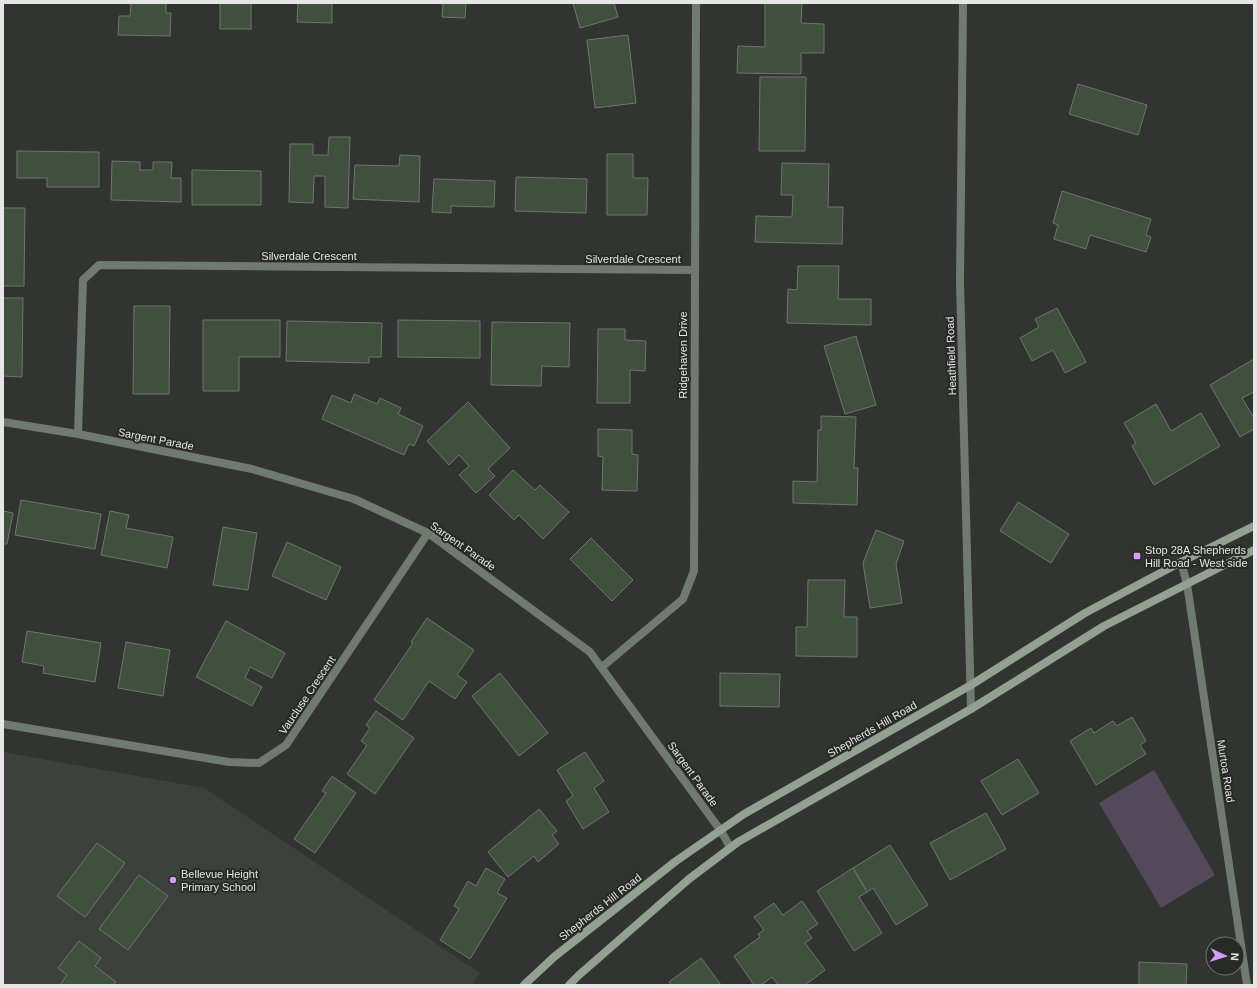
<svg xmlns="http://www.w3.org/2000/svg" width="1257" height="988" font-family="Helvetica,sans-serif">
<style>
.built{fill:#3c423b}
.green{fill:#53495a}
.building{fill:#3f513d;stroke:#717471}
.lines{fill:none;stroke-linecap:round;stroke-linejoin:round}
.minor{stroke:#717a70;stroke-width:8}
.secondary{stroke:#93a192;stroke-width:8}
.poi-dot{fill:#d49cfc;stroke:#282a27;stroke-width:1.5}
.labels{text-anchor:middle;dominant-baseline:central;stroke-width:4;stroke-linejoin:round;paint-order:stroke}
.street-label{font-size:11px;fill:#e5e6e5;stroke:#282a27}
.poi-label{font-size:11px;fill:#e5e6e5;stroke:#282a27;text-anchor:start}
</style>
<rect width="100%" height="100%" fill="#323431"/>
<polygon class="built" points="3,752 204,788 480,973 472,985 3,985"/>
<polygon class="green" points="1154,770 1215,875 1161,908 1099,803"/>
<g class="building">
<polygon points="131,3 166,3 166,13 171,13 170,36 118,35 119,16 130,16"/>
<rect x="220" y="3" width="31" height="26"/>
<polygon points="298,3 332,3 332,23 297,22"/>
<polygon points="443,3 466,3 465,18 442,17"/>
<polygon points="573,3 614,3 618,17 580,28"/>
<polygon points="765,3 802,3 801,23 824,24 824,53 801,53 801,74 737,73 738,46 765,47"/>
<polygon points="628,35 636,103 595,108 587,40"/>
<polygon points="760,77 806,77 805,151 759,151"/>
<polygon points="1078,84 1147,105 1138,135 1069,114"/>
<polygon points="329,137 350,137 348,208 325,207 325,176 314,176 313,203 289,202 290,144 313,144 313,155 328,155"/>
<polygon points="17,151 99,152 99,187 47,187 47,178 17,178"/>
<polygon points="607,154 633,154 633,178 648,178 647,215 607,215"/>
<polygon points="400,155 420,156 419,202 353,199 355,165 399,166"/>
<polygon points="112,161 140,162 140,170 153,170 153,162 172,162 171,178 181,178 181,202 111,200"/>
<polygon points="782,163 829,164 828,207 843,207 842,244 755,242 756,216 792,217 793,195 781,195"/>
<polygon points="192,170 261,171 261,205 192,205"/>
<polygon points="516,177 587,179 586,213 515,211"/>
<polygon points="434,179 495,181 494,207 451,206 451,213 432,212"/>
<polygon points="1062,191 1151,219 1146,235 1151,237 1146,252 1090,235 1086,249 1054,239 1058,225 1053,223"/>
<polygon points="3,208 25,208 24,286 3,286"/>
<polygon points="798,266 839,266 838,299 871,299 871,325 787,323 788,289 797,290"/>
<polygon points="3,298 23,298 22,377 3,376"/>
<polygon points="134,306 170,306 169,394 133,394"/>
<polygon points="1057,308 1086,362 1065,373 1053,350 1032,361 1020,338 1039,327 1035,319"/>
<polygon points="203,320 280,320 280,357 239,357 239,391 203,391"/>
<polygon points="398,320 480,321 480,358 398,357"/>
<polygon points="287,321 382,323 381,357 369,357 369,363 286,361"/>
<polygon points="492,322 570,323 569,367 542,366 541,386 491,385"/>
<polygon points="598,329 625,329 625,340 646,341 645,371 630,370 630,403 597,403"/>
<polygon points="856,336 876,405 845,414 824,346"/>
<polygon points="1254,359 1254,392 1242,398 1254,418 1254,429 1240,437 1210,385"/>
<polygon points="354,394 377,404 380,398 401,408 398,414 423,426 414,446 409,444 404,455 322,419 332,395 351,403"/>
<polygon points="468,402 510,448 488,469 495,476 476,493 459,475 469,466 459,455 449,465 427,441"/>
<polygon points="1156,404 1171,431 1201,413 1220,446 1154,485 1132,446 1136,443 1124,423"/>
<polygon points="821,416 856,417 854,468 858,468 857,505 793,503 793,481 817,482 818,430 821,430"/>
<polygon points="598,429 632,430 632,454 638,455 637,491 602,490 603,457 598,456"/>
<polygon points="513,470 535,490 540,485 569,512 543,539 519,515 514,520 489,495"/>
<polygon points="21,500 101,514 95,549 15,535"/>
<polygon points="1018,502 1069,534 1051,563 1000,531"/>
<polygon points="3,511 13,513 7,544 3,544"/>
<polygon points="110,511 129,515 126,528 173,537 167,568 101,555"/>
<polygon points="223,527 257,533 248,590 213,585"/>
<polygon points="876,530 904,541 896,564 902,603 870,608 863,563"/>
<polygon points="591,538 633,580 612,601 570,559"/>
<polygon points="287,542 341,567 326,600 272,576"/>
<polygon points="808,580 845,580 844,617 857,617 857,657 796,656 796,627 807,627"/>
<polygon points="427,618 474,650 457,675 467,682 455,699 429,681 403,720 374,700 413,643 411,642"/>
<polygon points="226,621 285,653 272,678 250,667 245,678 262,687 252,706 196,677"/>
<polygon points="27,631 101,643 95,682 43,673 44,666 22,662"/>
<polygon points="126,642 170,650 163,696 118,688"/>
<polygon points="500,673 548,733 519,756 472,696"/>
<polygon points="720,673 780,674 779,707 720,706"/>
<polygon points="376,711 414,738 375,794 347,774 367,745 361,741 370,728 366,725"/>
<polygon points="1132,717 1146,741 1140,745 1146,754 1096,785 1070,741 1091,728 1094,733 1113,721 1117,726"/>
<polygon points="585,752 604,781 594,788 609,812 583,829 566,801 573,796 557,770"/>
<polygon points="1018,759 1039,793 1002,815 981,781"/>
<polygon points="332,776 356,793 315,853 294,839 326,793 322,791"/>
<polygon points="539,809 557,831 552,835 559,844 538,862 534,856 508,877 488,852"/>
<polygon points="986,813 1006,849 950,880 930,843"/>
<polygon points="97,843 125,863 85,917 57,896"/>
<polygon points="890,845 928,905 896,925 873,888 867,892 853,868"/>
<polygon points="486,868 505,879 497,893 507,898 470,959 440,940 459,909 454,906 468,881 476,886"/>
<polygon points="853,868 867,892 859,897 882,933 854,951 817,891"/>
<polygon points="139,875 168,896 128,950 99,929"/>
<polygon points="802,901 818,924 807,931 812,938 805,943 825,970 805,985 778,985 772,977 761,985 754,985 734,956 760,937 758,934 764,930 754,917 774,903 783,915"/>
<polygon points="79,941 101,958 95,966 116,982 113,985 60,985 67,975 58,968"/>
<polygon points="701,958 721,985 672,985 669,982"/>
<polygon points="1139,962 1187,964 1186,985 1139,985"/>
</g>
<g class="lines">
<g class="minor">
<polyline points="963,3 960,282 971,709"/>
<polyline points="3,422 78,434 252,469 354,499 428,533 590,652 721,831 730,847"/>
<polyline points="78,434 83,280 99,265 695,270"/>
<polyline points="1181,562 1187,584 1247,985"/>
<polyline points="602,667 683,599 694,571 696,3"/>
<polyline points="3,724 229,762 259,763 286,745 428,533"/>
</g>
<g class="secondary">
<polyline points="524,985 554,957 676,861 744,814 971,685 1085,613 1181,562 1254,526"/>
<polyline points="569,985 579,975 689,879 738,842 971,709 1104,626 1254,550"/>
</g>
</g>
<g class="poi-dot">
<rect x="1133" y="552" width="8" height="8" rx="2"/>
<circle cx="173" cy="880" r="4"/>
</g>
<g class="labels">
<g class="street-label">
<text x="309" y="256">Silverdale Crescent</text>
<text x="633" y="259">Silverdale Crescent</text>
<text transform="translate(683 355) rotate(-90)">Ridgehaven Drive</text>
<text transform="translate(951 356) rotate(-92)">Heathfield Road</text>
<text transform="translate(156 439) rotate(11)">Sargent Parade</text>
<text transform="translate(463 546) rotate(35)">Sargent Parade</text>
<text transform="translate(307 695) rotate(-56)">Vaucluse Crescent</text>
<text transform="translate(872 729) rotate(-30)">Shepherds Hill Road</text>
<text transform="translate(1226 771) rotate(81)">Murtoa Road</text>
<text transform="translate(693 774) rotate(54)">Sargent Parade</text>
<text transform="translate(600 907) rotate(-38)">Shepherds Hill Road</text>
</g>
<g class="poi-label">
<text x="1145" y="550">Stop 28A Shepherds<tspan x="1145" dy="13">Hill Road - West side</tspan></text>
<text x="181" y="874">Bellevue Height<tspan x="181" dy="13">Primary School</tspan></text>
</g>
</g>
<rect width="1257" height="988" fill="none" stroke="#e5e6e5" stroke-width="8"/>
<g transform="translate(1225 956) rotate(94)"><circle r="19" fill="#282a27" stroke="#747573"/>
<path d="M0-3L7 15L0 10L-7 15Z" fill="#d49cfc"/>
<text y="-6" font-size="11" font-weight="bold" text-anchor="middle" fill="#e5e6e5">N</text>
</g>
</svg>
